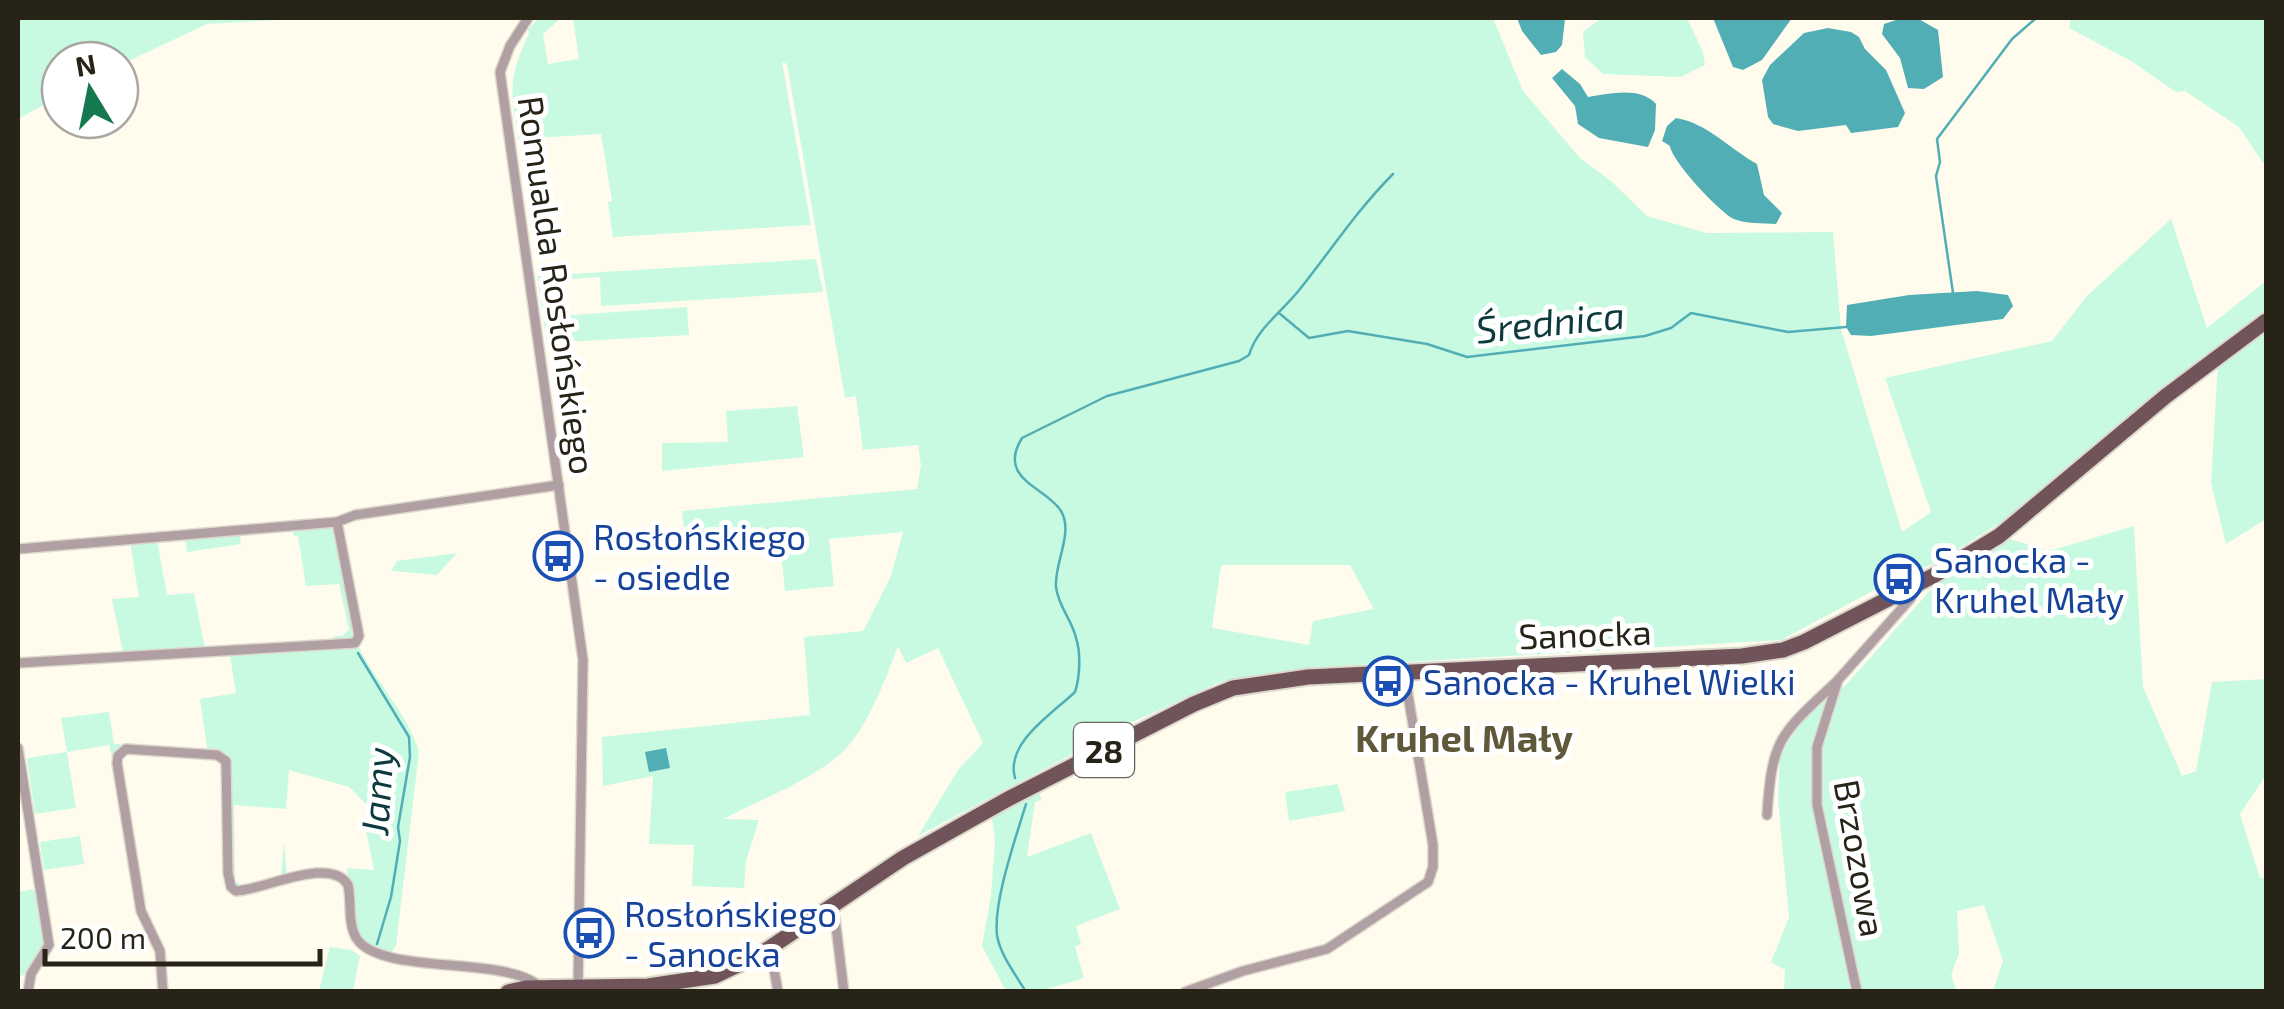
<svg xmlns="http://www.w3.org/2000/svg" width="2284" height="1009" font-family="'Exo 2',sans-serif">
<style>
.green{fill:#c8fae2;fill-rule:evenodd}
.water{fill:#51aeb5}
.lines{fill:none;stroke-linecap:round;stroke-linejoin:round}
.stream{stroke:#51aeb5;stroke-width:2.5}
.minor-casing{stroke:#dcd9cc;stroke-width:12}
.primary-casing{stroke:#dcd9cc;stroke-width:19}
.minor{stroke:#b09fa3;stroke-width:9}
.primary{stroke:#71545a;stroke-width:15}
.labels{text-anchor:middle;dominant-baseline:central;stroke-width:10;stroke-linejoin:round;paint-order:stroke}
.shield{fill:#fff;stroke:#68665d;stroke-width:2.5}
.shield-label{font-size:32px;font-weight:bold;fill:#272417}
.street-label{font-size:35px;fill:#272417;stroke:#fff}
.transit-label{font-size:35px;fill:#164399;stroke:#fff;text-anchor:start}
.water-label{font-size:38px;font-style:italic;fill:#0d3a3d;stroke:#fff}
.neighbourhood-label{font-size:38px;font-weight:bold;fill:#5f583a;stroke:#fff}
</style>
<rect width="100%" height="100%" fill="#fffcee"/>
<g class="green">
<polygon points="18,18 313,18 207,24 120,65 120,60 60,60 60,96 18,119"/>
<path d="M539,18H561L543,34L548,64L579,59L573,18H1493L1523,91L1580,158L1611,181L1647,216L1707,233L1833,232L1841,329L1902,532L1931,512L1885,378L2052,341L2086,297L2171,219L2207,328L2266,281V309L2164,389L2019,511L1939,561L1884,585L1781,640L1307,668L1220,682L1133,722L918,836L958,770L983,743L938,648L906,663L898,646C886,678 866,733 839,755C807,783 761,799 723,819L759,820L746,861L744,888L692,886L694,845L649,844L653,776L603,786L602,737L810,715L804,637L863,631L891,576L903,532L829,539L834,586L785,591L780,544L687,552L682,511L917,489L921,465L918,445L863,450L856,396L845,398L787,64L782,62L811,225L613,237L608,202L612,201L601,134L518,139C511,87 507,82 529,33L528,29ZM1221,565H1350L1374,609L1313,621L1309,645L1212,628Z"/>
<polygon points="1602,18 1687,18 1703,52 1705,65 1681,77 1603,74 1585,57 1583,32"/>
<polygon points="2071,18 2266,18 2266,167 2239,127 2185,91 2176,92 2131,61 2069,28"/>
<polygon points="816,259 823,292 601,306 600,277 542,281 547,309 542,310 537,276"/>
<polygon points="687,307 689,335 547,343 543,317"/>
<polygon points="2266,329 2266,519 2226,544 2211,483 2218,362"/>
<polygon points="797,406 804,457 662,471 662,443 728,442 726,411"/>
<polygon points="333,526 355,637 334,641 334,636 342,636 349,630 339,584 306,586 298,536 294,536 292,529"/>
<polygon points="2134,526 2143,687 2182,776 2196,771 2212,682 2266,679 2266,775 2240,814 2260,878 2266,878 2266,991 1993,991 2003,961 1984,905 1957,911 1959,953 1951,976 1957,991 1784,991 1785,970 1771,962 1789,917 1778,801 1780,755 1806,714 1832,689 1845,686 1935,585 2010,539 2049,551"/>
<polygon points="239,532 241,544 187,552 185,539"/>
<polygon points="157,540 167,595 194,593 205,649 123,653 112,599 139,597 130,542"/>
<polygon points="457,553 437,575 391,571 397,561"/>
<path d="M358,645C375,682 408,713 419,752L396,946L391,953C347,939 358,930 353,891C352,881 347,879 347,868L374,870L365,826L367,805L349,787L289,770L286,809L234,805L235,881L243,886L281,878L284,841L287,876L237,888L232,878L227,757L220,752L156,749L207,748L200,699L236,693L230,656L209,657L208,653Z"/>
<polygon points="109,712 114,744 133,745 122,747 115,753 116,775 109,745 67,752 76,808 35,814 27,758 67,752 61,718"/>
<polygon points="1338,784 1345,811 1289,821 1285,792"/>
<polygon points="1034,792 1040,794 1041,800 1035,802 1027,857 1091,833 1120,909 1076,926 1081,944 1075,947 1084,978 1041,991 1006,991 982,946 991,896 995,841 992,816"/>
<polygon points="80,836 84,864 44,870 40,842"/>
<polygon points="35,889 45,944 26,975 18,976 18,892"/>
<polygon points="330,947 351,950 360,956 353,991 319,991"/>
</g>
<g class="water">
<polygon points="1517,18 1565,19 1562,45 1556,52 1541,55 1522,31"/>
<polygon points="1713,18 1792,18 1762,60 1743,70 1733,67"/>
<polygon points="1902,18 1917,18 1938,30 1943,77 1924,89 1908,88 1900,58 1882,34 1884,24"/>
<polygon points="1828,28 1851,32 1859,37 1865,49 1886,70 1905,113 1898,127 1851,133 1846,125 1798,131 1773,124 1768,117 1762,80 1770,65 1804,33"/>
<path d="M1562,69L1580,84L1588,97C1610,94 1640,86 1656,104L1655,130L1648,147L1599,138L1578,124L1575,106L1552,78Z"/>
<path d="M1676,118C1707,123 1730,149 1757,164L1764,195L1782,213L1776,224C1763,223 1745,224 1734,219C1719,212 1671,160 1670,146L1662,141L1667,126Z"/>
<polygon points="1977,291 2008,295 2013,306 2003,319 1871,336 1851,335 1846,327 1847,305 1909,295"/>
<polygon points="666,748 670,768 649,772 645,752"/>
</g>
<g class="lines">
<g class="stream">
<polyline points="1953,293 1936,176 1940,162 1937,139 2012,39 2035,19"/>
<polyline points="1279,313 1309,338 1348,331 1427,344 1467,357 1645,336 1671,328 1691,313 1788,332 1846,327"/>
<polyline points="358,653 409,737 410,757 398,827 400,841 391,897 377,944"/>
<path d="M1015,778C1005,743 1052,714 1075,692C1080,677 1081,653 1076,638C1072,620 1058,606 1056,587C1054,563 1074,533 1061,511C1047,487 996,480 1022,438L1107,396L1239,361L1249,355C1257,328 1282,312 1300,289C1331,250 1358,209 1393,174"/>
<path d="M1026,804C1016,837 993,902 997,935C1000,955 1016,975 1026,992"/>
</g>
<g class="minor-casing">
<g id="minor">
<polyline points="528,18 510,46 500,72 583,660 578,987"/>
<polyline points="18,549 337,522 355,515 559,485"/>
<polyline points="18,663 355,643 359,636 337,522"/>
<polyline points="18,748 49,945 31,974 28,992"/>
<path d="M1767,815C1772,737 1781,734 1836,682"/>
<polyline points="831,906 835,918 844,992"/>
<polyline points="770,947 778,992"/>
<path d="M163,992L160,951L141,911L117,763L118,756L126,749L217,755L226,761L228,873L231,887L236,891C264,890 331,855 348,885C352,902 347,924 357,939C381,975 503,956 538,985"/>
<polyline points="1185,992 1243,971 1327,949 1428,882 1433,867 1433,845 1404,671"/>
<polyline points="1857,992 1817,805 1817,747 1838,680 1911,598 1915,587"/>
</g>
</g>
<g class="primary-casing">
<polyline id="primary" points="508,992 526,988 648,986 715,976 759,955 903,858 1008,799 1194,704 1233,688 1308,677 1742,656 1783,650 1804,642 1933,576 1999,536 2166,396 2266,321"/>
</g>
<use href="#minor" class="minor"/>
<use href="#primary" class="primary"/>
</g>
<defs>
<g id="bus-ring" transform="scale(2.5)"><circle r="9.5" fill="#fff" stroke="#1a4fb4" stroke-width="1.5"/><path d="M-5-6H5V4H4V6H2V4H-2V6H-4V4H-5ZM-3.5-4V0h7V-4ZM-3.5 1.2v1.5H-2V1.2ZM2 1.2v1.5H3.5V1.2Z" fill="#1a4fb4"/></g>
</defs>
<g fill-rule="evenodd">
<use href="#bus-ring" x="558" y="556"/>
<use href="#bus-ring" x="1899" y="579"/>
<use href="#bus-ring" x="1388" y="681"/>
<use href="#bus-ring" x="589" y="933"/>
</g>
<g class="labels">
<rect class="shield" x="1074" y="723" width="60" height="54" rx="8"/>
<g class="shield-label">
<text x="1104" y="750">28</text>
</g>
<g class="street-label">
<text transform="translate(558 285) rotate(82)">Romualda Rosłońskiego</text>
<text transform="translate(1585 633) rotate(-2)">Sanocka</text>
<text transform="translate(1861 858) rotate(80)">Brzozowa</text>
</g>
<g class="transit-label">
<text x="593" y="536">Rosłońskiego<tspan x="593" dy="40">- osiedle</tspan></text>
<text x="1934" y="559">Sanocka -<tspan x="1934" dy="40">Kruhel Mały</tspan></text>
<text x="1423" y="681">Sanocka - Kruhel Wielki</text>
<text x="624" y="913">Rosłońskiego<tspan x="624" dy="40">- Sanocka</tspan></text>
</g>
<g class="water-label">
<text transform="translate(1550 321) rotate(-6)">Średnica</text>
<text transform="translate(376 791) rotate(-86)">Jamy</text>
</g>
<g class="neighbourhood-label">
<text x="1464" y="737">Kruhel Mały</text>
</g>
</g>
<rect width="2284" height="1009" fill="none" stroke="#272417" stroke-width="40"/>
<g transform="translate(90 90) rotate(350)"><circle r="48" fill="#ffffff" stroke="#a9a7a2" stroke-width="2.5"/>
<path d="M0-8L18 38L0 25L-18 38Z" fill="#16784f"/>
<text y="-15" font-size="28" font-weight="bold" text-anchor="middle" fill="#272417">N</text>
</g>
<path d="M45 949v15h275v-15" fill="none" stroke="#272417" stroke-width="5"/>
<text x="60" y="949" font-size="30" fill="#272417" stroke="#ffffff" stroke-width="8" paint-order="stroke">200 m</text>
</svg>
